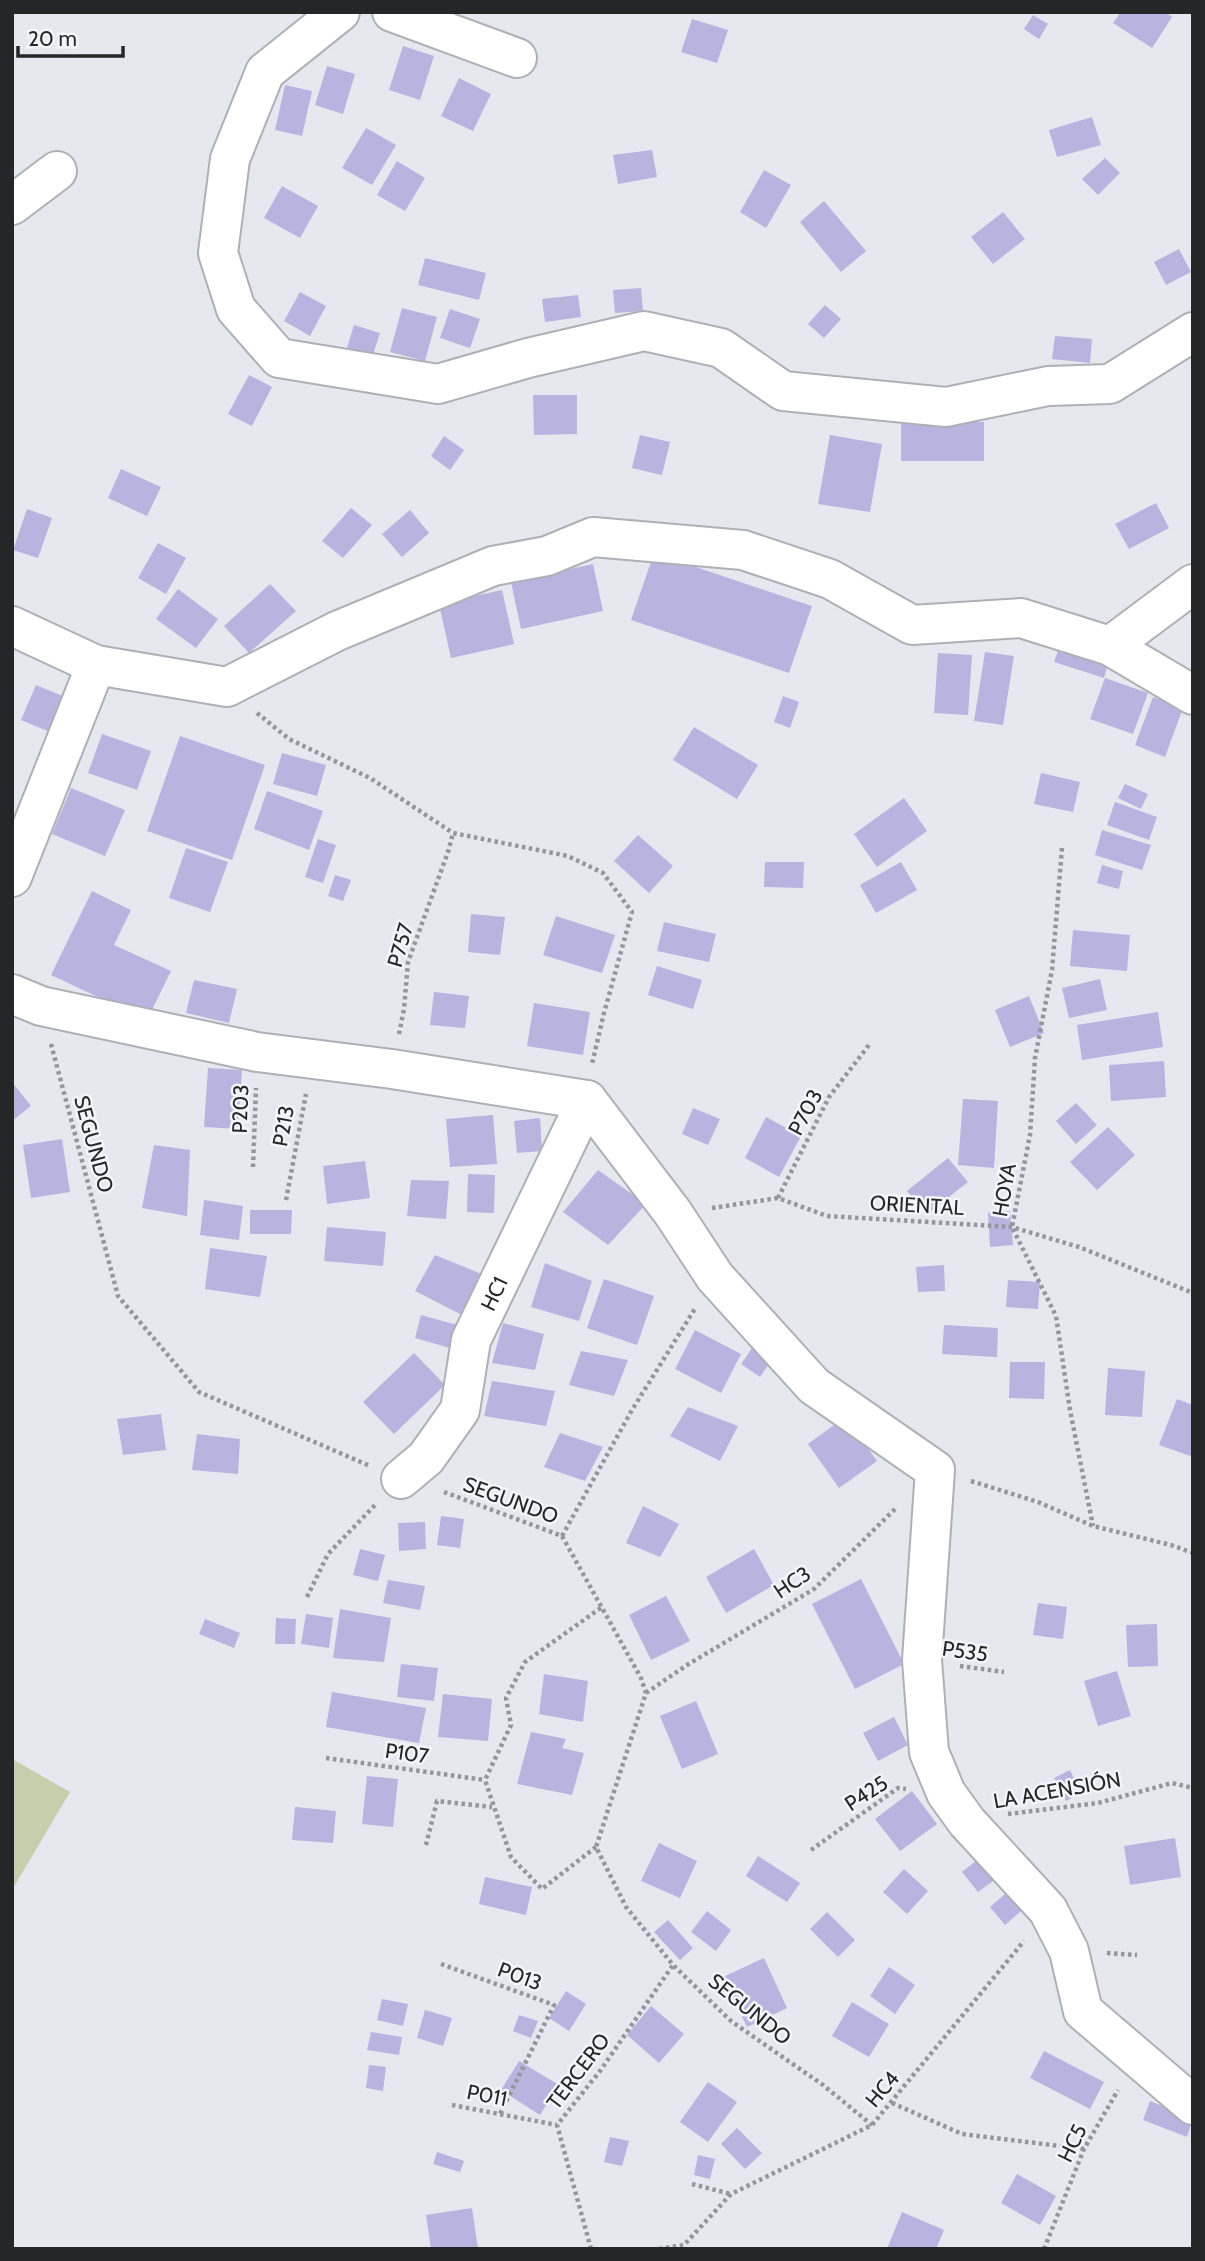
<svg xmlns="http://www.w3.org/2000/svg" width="1205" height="2261" font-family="Cabin,sans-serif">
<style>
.green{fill:#c6ceab}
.building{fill:#b9b3e0}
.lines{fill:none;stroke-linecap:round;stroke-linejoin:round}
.minor-casing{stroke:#aeb0b6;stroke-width:42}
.path{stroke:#94969b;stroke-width:4.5;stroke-dasharray:3.5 3.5;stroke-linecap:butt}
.minor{stroke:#fff;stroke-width:38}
.labels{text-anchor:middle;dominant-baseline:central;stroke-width:5;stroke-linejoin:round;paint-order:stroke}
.street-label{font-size:21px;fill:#252628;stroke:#f3f5fb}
</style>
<rect width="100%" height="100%" fill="#e5e8ee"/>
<polygon class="green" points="12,1759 70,1792 12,1890"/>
<g class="building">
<polygon points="1121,12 1165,12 1172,17 1152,48 1113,23"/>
<polygon points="1033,15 1048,24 1039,39 1024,29"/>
<polygon points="692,19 728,30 717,63 681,52"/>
<polygon points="403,46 434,56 420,100 389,90"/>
<polygon points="327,66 355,74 343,114 315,105"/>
<polygon points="459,78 491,94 473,131 441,116"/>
<polygon points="285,85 312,91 302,136 275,130"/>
<polygon points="1092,117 1101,145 1057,157 1049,130"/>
<polygon points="366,128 396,145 372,185 342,168"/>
<polygon points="652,150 657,177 618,184 613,155"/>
<polygon points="1105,158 1120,173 1098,195 1082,179"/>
<polygon points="397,161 425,178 405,211 377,195"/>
<polygon points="764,170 791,185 766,228 740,212"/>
<polygon points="282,186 318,206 300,238 264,218"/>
<polygon points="824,201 866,251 841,272 800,222"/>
<polygon points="1003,212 1025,239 993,264 971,237"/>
<polygon points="1179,249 1191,272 1166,285 1154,262"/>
<polygon points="425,258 486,273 479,300 418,285"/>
<polygon points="641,288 643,311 615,313 613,290"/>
<polygon points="300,292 326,306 310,336 284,321"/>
<polygon points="578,295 581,317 545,322 542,299"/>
<polygon points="825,305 841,319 824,338 808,324"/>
<polygon points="402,308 437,317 425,361 390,352"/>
<polygon points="450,309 480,319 470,348 440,338"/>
<polygon points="354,325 380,333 371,361 345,354"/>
<polygon points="1055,336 1092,339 1090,363 1052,359"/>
<polygon points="249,375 272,387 252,426 228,414"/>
<polygon points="533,395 577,395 577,434 534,435"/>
<polygon points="901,421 984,422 984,461 901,461"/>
<polygon points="640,435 670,442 662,475 632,468"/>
<polygon points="830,435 882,444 870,512 818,504"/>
<polygon points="444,436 464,450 450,470 431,456"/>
<polygon points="121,469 161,487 147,516 108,498"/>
<polygon points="1156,503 1169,528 1129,549 1115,524"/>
<polygon points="351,508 372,525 343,558 322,541"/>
<polygon points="27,509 52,518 38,558 13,550"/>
<polygon points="410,510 429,533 402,557 382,534"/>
<polygon points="158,543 186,558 166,594 138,578"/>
<polygon points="654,553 812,606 789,673 631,620"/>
<polygon points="593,564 603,611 521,629 511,582"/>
<polygon points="270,584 296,611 249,653 224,626"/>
<polygon points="178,589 218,619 196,648 156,619"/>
<polygon points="502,590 514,644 451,658 439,604"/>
<polygon points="1061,642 1110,657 1104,678 1054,662"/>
<polygon points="985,652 1014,656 1003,725 974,721"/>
<polygon points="938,653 972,655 968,715 934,713"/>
<polygon points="1105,678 1148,693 1133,734 1090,719"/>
<polygon points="36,685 65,697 50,732 21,720"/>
<polygon points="783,696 799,702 790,728 774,722"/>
<polygon points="1153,697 1183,708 1165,757 1135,745"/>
<polygon points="694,727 758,765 737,799 673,760"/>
<polygon points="102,734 151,751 137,790 88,773"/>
<polygon points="180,736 265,765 232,860 147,831"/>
<polygon points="282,753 326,765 317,796 273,784"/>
<polygon points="1041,773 1080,782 1073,812 1034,804"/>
<polygon points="1125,784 1148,794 1141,809 1118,798"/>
<polygon points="71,788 125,810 105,856 52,834"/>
<polygon points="267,791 323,811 309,850 254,829"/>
<polygon points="904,798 927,831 877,867 854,834"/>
<polygon points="1115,802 1157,817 1149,840 1107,825"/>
<polygon points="1102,830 1151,845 1142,870 1095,855"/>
<polygon points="638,835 673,866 649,893 614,861"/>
<polygon points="318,839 336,845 323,883 305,877"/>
<polygon points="186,848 228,862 210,912 169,898"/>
<polygon points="765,862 804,862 803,888 764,887"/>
<polygon points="901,862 917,890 876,913 860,885"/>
<polygon points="1102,865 1123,871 1119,889 1097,883"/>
<polygon points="335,875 351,880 343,901 328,896"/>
<polygon points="92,891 131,910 114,945 171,971 147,1020 51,975"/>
<polygon points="471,914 505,917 500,955 468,952"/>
<polygon points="556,916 615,935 602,973 543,955"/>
<polygon points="664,922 716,934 709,962 657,951"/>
<polygon points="1073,930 1130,935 1127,971 1070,966"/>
<polygon points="657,966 702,980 693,1009 648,995"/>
<polygon points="1100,979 1107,1010 1069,1018 1062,988"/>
<polygon points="194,980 237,989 229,1023 186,1013"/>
<polygon points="434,992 469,996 465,1028 430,1025"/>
<polygon points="1029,996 1044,1033 1010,1047 995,1010"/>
<polygon points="534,1003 590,1012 583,1055 527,1046"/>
<polygon points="1158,1012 1163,1047 1082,1060 1077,1025"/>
<polygon points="1164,1061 1166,1097 1111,1101 1109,1065"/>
<polygon points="208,1068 242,1070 238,1129 204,1127"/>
<polygon points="12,1082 31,1106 12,1121"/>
<polygon points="963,1099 998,1101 994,1168 958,1165"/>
<polygon points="1076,1103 1097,1125 1076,1144 1056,1121"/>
<polygon points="693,1108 720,1119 708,1145 682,1134"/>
<polygon points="493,1115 497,1164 450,1167 446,1119"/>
<polygon points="766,1117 801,1136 779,1177 745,1158"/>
<polygon points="540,1118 542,1151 517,1153 514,1121"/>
<polygon points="1108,1127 1135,1155 1097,1190 1070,1162"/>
<polygon points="62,1139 70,1192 31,1198 23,1145"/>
<polygon points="154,1145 190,1150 187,1216 142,1208"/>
<polygon points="948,1158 968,1182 926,1215 907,1191"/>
<polygon points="365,1161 370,1198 327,1204 323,1166"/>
<polygon points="598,1170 646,1204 608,1245 563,1212"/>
<polygon points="468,1174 495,1175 494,1213 467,1212"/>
<polygon points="411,1180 449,1181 446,1219 407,1216"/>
<polygon points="204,1200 243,1206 239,1240 200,1235"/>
<polygon points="250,1210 292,1210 291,1234 250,1234"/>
<polygon points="1010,1211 1013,1245 990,1247 988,1213"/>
<polygon points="327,1227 386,1232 383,1266 324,1261"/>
<polygon points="210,1248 267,1256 260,1297 205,1289"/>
<polygon points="435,1255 484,1275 464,1316 415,1291"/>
<polygon points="545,1263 592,1281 579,1321 531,1307"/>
<polygon points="944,1265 945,1291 918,1292 916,1267"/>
<polygon points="604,1279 654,1296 637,1345 587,1328"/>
<polygon points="1008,1280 1040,1282 1038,1309 1006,1307"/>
<polygon points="421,1315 457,1325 450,1348 415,1338"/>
<polygon points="503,1323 544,1334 535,1370 492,1363"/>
<polygon points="944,1325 998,1328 997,1357 942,1354"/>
<polygon points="695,1330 741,1354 721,1393 675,1369"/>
<polygon points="759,1338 778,1351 760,1377 741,1364"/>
<polygon points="581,1351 628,1360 614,1396 569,1385"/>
<polygon points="414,1353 445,1385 394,1434 363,1402"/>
<polygon points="1010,1362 1045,1362 1044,1399 1009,1398"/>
<polygon points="1108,1368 1145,1371 1142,1417 1105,1415"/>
<polygon points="492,1381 555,1391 546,1426 484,1416"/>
<polygon points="1177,1399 1193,1405 1193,1457 1159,1445"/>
<polygon points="688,1407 738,1426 720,1461 670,1436"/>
<polygon points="161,1414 166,1450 123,1455 117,1419"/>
<polygon points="845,1417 877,1461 839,1488 808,1444"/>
<polygon points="560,1433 603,1447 585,1481 544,1467"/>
<polygon points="197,1434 240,1439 238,1474 192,1470"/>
<polygon points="643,1506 679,1524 660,1557 626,1543"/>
<polygon points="441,1516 464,1519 460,1548 437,1545"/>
<polygon points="425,1522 426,1549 399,1551 398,1523"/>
<polygon points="360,1549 385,1555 378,1581 353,1575"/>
<polygon points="754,1549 774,1585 726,1613 706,1577"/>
<polygon points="861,1579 904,1664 855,1689 812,1604"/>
<polygon points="388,1580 425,1586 420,1610 383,1603"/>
<polygon points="666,1596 690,1641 651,1660 629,1615"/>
<polygon points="1038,1603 1067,1607 1063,1639 1033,1635"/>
<polygon points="340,1609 391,1618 384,1662 333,1658"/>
<polygon points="306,1614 333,1618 329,1648 301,1644"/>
<polygon points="276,1618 296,1619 295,1644 275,1644"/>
<polygon points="205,1619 240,1633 234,1648 199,1634"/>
<polygon points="1157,1624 1158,1666 1128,1667 1126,1625"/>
<polygon points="401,1664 438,1668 434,1701 397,1697"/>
<polygon points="1117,1671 1131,1716 1098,1726 1084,1681"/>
<polygon points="544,1674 588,1681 583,1722 539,1714"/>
<polygon points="332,1692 426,1708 419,1743 326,1727"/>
<polygon points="443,1694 492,1699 488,1741 438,1737"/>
<polygon points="696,1701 718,1754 682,1769 660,1716"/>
<polygon points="894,1717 908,1745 878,1761 863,1733"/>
<polygon points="531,1732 566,1739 562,1748 584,1753 572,1795 517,1784"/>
<polygon points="1070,1770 1081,1793 1066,1801 1054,1778"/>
<polygon points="367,1776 398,1779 393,1827 362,1824"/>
<polygon points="912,1791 937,1824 900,1851 875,1819"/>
<polygon points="295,1807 336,1811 333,1843 292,1840"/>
<polygon points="1175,1838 1181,1877 1130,1885 1124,1846"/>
<polygon points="659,1843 697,1861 680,1898 641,1881"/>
<polygon points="986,1853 1001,1875 978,1892 962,1872"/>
<polygon points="758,1856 800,1883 787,1902 746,1876"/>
<polygon points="904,1869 928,1891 907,1914 883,1892"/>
<polygon points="485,1877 532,1887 526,1915 479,1904"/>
<polygon points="1014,1886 1029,1904 1005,1925 990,1907"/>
<polygon points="707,1911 731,1930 716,1951 691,1932"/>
<polygon points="827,1912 855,1940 838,1957 810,1929"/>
<polygon points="668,1920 693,1948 680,1960 654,1932"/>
<polygon points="764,1958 787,2008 747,2027 723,1977"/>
<polygon points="889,1967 915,1985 895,2014 870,1996"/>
<polygon points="566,1991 586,2004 569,2031 549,2018"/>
<polygon points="382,1999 408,2004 403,2026 377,2020"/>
<polygon points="852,2002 889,2024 869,2057 832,2036"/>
<polygon points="651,2006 684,2034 659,2063 627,2035"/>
<polygon points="425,2010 452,2018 443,2046 417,2038"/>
<polygon points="519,2015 538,2021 531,2038 513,2031"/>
<polygon points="371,2032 402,2037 399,2055 367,2050"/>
<polygon points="1044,2051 1104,2082 1090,2109 1030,2078"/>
<polygon points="519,2061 559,2085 540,2115 501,2090"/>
<polygon points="369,2065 386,2067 383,2091 366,2088"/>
<polygon points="708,2082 737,2102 708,2142 680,2122"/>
<polygon points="1150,2101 1193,2118 1187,2137 1143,2120"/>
<polygon points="737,2128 762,2153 745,2169 721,2144"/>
<polygon points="610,2137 629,2141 622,2166 604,2162"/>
<polygon points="437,2152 464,2161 460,2172 433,2164"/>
<polygon points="698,2155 715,2159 710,2179 694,2175"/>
<polygon points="1017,2174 1056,2196 1040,2225 1001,2203"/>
<polygon points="472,2208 478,2249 431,2249 426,2215"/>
<polygon points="902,2212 944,2230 936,2249 887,2249"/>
</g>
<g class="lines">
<g class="minor-casing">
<g id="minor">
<polyline points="340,12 265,72 230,159 218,253 236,309 279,358 438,384 528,358 644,331 721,348 783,391 946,407 1048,386 1110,384 1193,332"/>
<polyline points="392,12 517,58"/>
<polyline points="12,205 57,171"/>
<polyline points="12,626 96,665 227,687 337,631 493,566 547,556 593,537 743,550 830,579 912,625 1021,618 1110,646 1193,695"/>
<polyline points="1110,646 1193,584"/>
<polyline points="12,877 96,665"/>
<polyline points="12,994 41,1006 257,1052 392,1069 587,1100 673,1213 715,1277 814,1386 935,1470 922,1660 929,1752 946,1793 967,1822 1048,1910 1069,1951 1083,2011 1193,2105"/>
<path id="s1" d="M401,1479L426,1458L460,1410L471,1340L587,1100"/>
</g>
</g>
<g class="path">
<polyline points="257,713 289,739 370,778 453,833 568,856 603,873 632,912 604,1013 592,1064"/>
<polyline points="1062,848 1052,970 1035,1058 1030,1135 1012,1227 1056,1316 1070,1410 1093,1526"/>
<polyline points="399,1034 404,1009 408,962 448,852 453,833"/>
<polyline points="51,1044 118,1296 199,1392 370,1466"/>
<polyline points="253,1167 256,1088"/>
<polyline points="778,1198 829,1097 869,1045"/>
<polyline points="286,1200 306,1094"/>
<polyline points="712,1208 778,1198 827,1216 1012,1227 1079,1247 1193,1293"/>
<polyline points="971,1481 1038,1502 1093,1526 1171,1545 1193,1553"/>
<polyline points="444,1492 562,1536 641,1678 646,1693 596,1847 626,1907 673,1965 731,2021 823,2085 872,2125"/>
<polyline points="562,1536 632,1410 696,1307"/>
<polyline points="307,1597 328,1554 377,1503"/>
<polyline points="960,1666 1004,1672"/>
<polyline points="646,1693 687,1665 814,1589 896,1508"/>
<polyline points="326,1758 485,1780"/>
<polyline points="1008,1814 1098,1803 1172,1783 1193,1788"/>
<polyline points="426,1845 437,1801 492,1807"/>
<polyline points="596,1847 542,1889 511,1857 485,1780 511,1725 506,1698 525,1662 602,1607"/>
<polyline points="811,1850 898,1788 906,1789"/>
<polyline points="1107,1953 1137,1955"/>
<polyline points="441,1964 554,2005 500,2114"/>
<polyline points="892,2103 962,2134 1084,2149"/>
<polyline points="452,2105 557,2125"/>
<polyline points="692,2184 731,2194"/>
<polyline points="591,2249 557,2125 600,2071 673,1965"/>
<polyline points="659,2249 684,2245 731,2194 872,2125 1024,1941"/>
<polyline points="1044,2249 1084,2149 1118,2090"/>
</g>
<use href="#minor" class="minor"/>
</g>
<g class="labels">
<g class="street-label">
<text transform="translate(400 945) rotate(-74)">P757</text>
<text transform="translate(240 1109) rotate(-88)">P203</text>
<text transform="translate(805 1112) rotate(-62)">P703</text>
<text transform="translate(283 1126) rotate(-80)">P213</text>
<text transform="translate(94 1144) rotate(75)">SEGUNDO</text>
<text transform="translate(1004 1190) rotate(-80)">HOYA</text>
<text transform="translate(917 1205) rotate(3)">ORIENTAL</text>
<text stroke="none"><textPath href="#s1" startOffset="214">HC1</textPath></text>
<text transform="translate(511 1500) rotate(20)">SEGUNDO</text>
<text transform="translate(792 1582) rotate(-34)">HC3</text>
<text transform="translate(965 1651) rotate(8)">P535</text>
<text transform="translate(407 1753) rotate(8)">P107</text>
<text transform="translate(1057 1790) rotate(-10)">LA ACENSIÓN</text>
<text transform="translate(866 1793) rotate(-33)">P425</text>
<text transform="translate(520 1976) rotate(20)">P013</text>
<text transform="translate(750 2009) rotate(39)">SEGUNDO</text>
<text transform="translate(578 2071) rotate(-53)">TERCERO</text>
<text transform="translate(882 2089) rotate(-50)">HC4</text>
<text transform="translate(487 2095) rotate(11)">P011</text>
<text transform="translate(1072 2143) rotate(-64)">HC5</text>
</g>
</g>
<rect width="1205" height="2261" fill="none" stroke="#252628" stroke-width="28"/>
<path d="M18 46v10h105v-10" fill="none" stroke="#252628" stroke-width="3.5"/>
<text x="28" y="46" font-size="21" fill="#252628" stroke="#f3f5fb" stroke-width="5" paint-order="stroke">20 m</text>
</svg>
